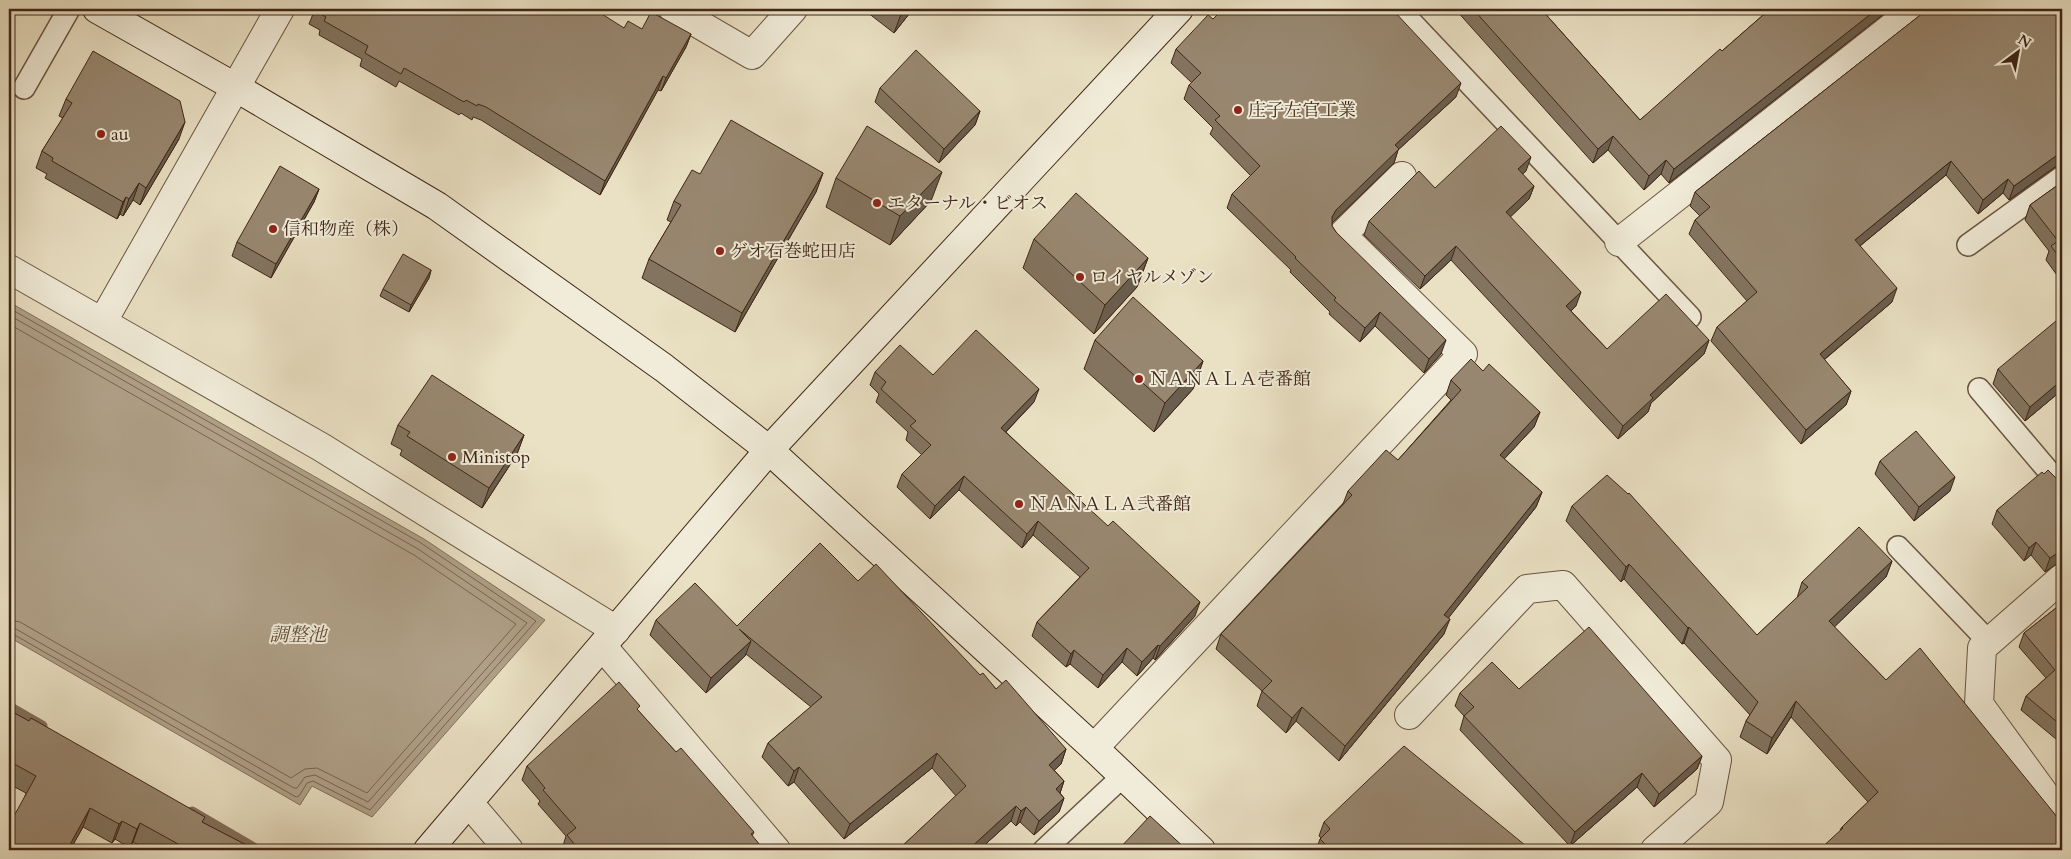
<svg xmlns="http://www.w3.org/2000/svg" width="2071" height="859" font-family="Cardo,'Noto Serif JP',serif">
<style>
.water{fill:#b0a189;stroke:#83705b}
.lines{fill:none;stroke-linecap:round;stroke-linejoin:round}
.shore{stroke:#786450;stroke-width:1}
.stream{stroke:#83705b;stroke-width:11}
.lane-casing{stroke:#6a5542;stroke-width:24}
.street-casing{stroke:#6a5542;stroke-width:30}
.secondary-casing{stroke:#3f2616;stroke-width:30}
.lane{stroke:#f1ecd9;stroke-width:21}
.street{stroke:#f1ecd9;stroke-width:28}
.secondary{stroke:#f1ecd9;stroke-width:28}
.wall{fill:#837460;stroke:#3f2616}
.shaded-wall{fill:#6a5e4e;stroke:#3f2616}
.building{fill:#988770;stroke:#3f2616}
.poi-dot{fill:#8f2418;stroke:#f1ecd9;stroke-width:2}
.labels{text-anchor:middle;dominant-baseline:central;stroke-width:4;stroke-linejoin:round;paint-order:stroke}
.poi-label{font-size:18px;fill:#3f2616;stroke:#f1ecd9;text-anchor:start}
.water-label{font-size:19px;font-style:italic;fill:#614b38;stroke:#f1ecd9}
</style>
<rect width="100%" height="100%" fill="#eae1c4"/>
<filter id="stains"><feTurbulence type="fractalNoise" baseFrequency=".004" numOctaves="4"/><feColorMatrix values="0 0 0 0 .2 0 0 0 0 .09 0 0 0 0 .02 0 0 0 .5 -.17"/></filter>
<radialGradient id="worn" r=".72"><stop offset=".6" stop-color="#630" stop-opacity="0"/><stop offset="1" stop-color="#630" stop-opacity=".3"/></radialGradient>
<polygon class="water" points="9,302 424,539 545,620 372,817 312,786 300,805 9,637"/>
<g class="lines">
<g class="shore">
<polyline points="9,308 421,543 536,621 370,810 313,781 307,783 299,796 296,797 13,634 9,633"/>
<polyline points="9,315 418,549 527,623 368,802 315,775 305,777 297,788 294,788 16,629 9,627"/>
<polyline points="9,324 414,555 516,624 367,793 317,768 305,769 291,778 20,622 9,620"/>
</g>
<g class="stream">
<polyline points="9,707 42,726"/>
<polyline points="192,812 257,850"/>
</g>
<g class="lane-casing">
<g id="lane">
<polyline points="1399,9 1690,317"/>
<polyline points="24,88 69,9"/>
<polyline points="1968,245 2062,177"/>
<polyline points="1979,389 2062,487"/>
<polyline points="1898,547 1989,642"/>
<polyline points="1044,850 1123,776"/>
</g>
</g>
<g class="street-casing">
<g id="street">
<polyline points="673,9 752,55 793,9"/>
<polyline points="1619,242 1915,9"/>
<polyline points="9,269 321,447 616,630"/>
<polyline points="103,321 280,9"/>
<polyline points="2062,578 1982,648 1979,704 2062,818"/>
<polyline points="603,647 776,850"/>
<polyline points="1409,715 1527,589 1563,585 1717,760 1709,802 1655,850"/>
<polyline points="1094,748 1463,354 1342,235 1402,176"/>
<polyline points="469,803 509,850"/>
</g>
</g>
<g class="secondary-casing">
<g id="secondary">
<polyline points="97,9 235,87 437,206 664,368 769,450 1094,748 1201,850"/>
<polyline points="428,850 769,450 1179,9"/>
</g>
</g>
<use href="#lane" class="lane"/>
<use href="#street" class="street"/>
<use href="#secondary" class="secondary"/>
</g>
<g class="wall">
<polygon points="315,9 624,28 691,34 686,47 661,91 658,90 600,195 481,120 473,117 472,120 461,113 459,115 399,81 396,87 360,66 362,59 319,35 320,30 309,24"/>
<polygon points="863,9 913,9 894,33"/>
<polygon points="1455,9 1541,9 1640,120 1722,51 1770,9 1890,9 1669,183 1661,174 1644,190 1608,150 1593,163"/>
<polygon points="1928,9 2055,167 2009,200 2003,193 1978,214 1946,175 1860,246 1892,302 1824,360 1851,391 1846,405 1801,444 1711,341 1717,327 1747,301 1689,234 1695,220 1700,216 1690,206 1695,192"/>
<polygon points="1213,19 1456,97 1398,150 1394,163 1332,223 1332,226 1336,232 1441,354 1424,373 1375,326 1360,342 1329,314 1330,312 1290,272 1291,270 1227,208 1232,194 1251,176 1210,134 1213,128 1184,99 1189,85 1192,83 1171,63 1176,49"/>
<polygon points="880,88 980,111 975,125 939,163 875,102"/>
<polygon points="66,99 179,139 140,205 133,200 123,216 120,214 117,219 45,178 47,174 36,168 42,151 63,118 59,116"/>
<polygon points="1526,171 1522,174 1534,186 1529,199 1510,217 1576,306 1571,311 1607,349 1709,340 1704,354 1651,403 1648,412 1618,439 1451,260 1420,289 1364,235 1369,221 1435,188"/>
<polygon points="823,173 816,192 735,332 642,278 649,259 671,222 667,220 674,201 700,174"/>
<polygon points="836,178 931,201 890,245 826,207"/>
<polygon points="2062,182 2062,282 2046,260 2049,251 2025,220 2030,205"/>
<polygon points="319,189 314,202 271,278 232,256 237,242"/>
<polygon points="1034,239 1148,258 1137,287 1094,334 1023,268"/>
<polygon points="431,270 429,278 409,312 380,296 383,289"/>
<polygon points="1095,340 1203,361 1193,389 1154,432 1084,369"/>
<polygon points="1998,369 2062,390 2025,421 1993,384"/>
<polygon points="1483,371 1540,412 1534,427 1504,459 1542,492 1536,507 1448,618 1444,634 1339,761 1296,721 1286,733 1257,706 1262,691 1216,649 1221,634 1343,504 1348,491 1398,460 1451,400 1446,395 1451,380"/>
<polygon points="875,372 933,375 1034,402 1006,432 1195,616 1155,660 1153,658 1137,676 1122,662 1098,688 1070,664 1066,667 1032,636 1037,622 1080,577 1033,535 1022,548 959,490 930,519 897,487 902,474 922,455 906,440 908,432 876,402 879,394 870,385"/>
<polygon points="398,425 524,435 517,454 482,508 400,455 402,450 391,444"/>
<polygon points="1880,461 1950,491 1914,521 1875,474"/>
<polygon points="2044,474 2062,484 2062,563 2058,563 2045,572 2031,555 2024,561 1992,524 1997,510"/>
<polygon points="1572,506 1757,635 1797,598 1802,582 1892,561 1886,577 1834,627 1886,680 2062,823 1840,830 1842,827 1868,802 1791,717 1767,754 1740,737 1746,721 1750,715 1684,643 1682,644 1624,579 1621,582 1566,521"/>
<polygon points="858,581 980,675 1066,749 1061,764 1054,770 1064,781 1060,793 1064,798 1059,812 1034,835 1020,822 1016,826 1011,821 979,850 898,850 956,796 932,768 844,839 794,782 788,786 762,757 768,743 811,707 746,654 745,656 706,693 650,635 656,620 737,626"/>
<polygon points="2062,601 2062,744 2021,710 2026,696 2046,678 2019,647 2024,633 2056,608"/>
<polygon points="1519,689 1702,756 1697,769 1654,807 1637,787 1570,846 1460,730 1464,716 1455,706 1460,693"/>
<polygon points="9,710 203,823 256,850 148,850 133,842 130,848 115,839 112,843 83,827 70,850 9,850 26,793 9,784"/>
<polygon points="638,711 676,752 754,832 752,836 764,850 563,850 562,849 566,836 538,804 540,801 522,780 527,766"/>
<polygon points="1324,822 1531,850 1316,850 1320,839 1321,838 1319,836"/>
</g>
<g class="shaded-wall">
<polygon points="903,9 913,9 894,33"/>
<polygon points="1877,9 1890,9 1669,183 1674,169"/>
<polygon points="691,34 686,47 661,91 666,78"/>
<polygon points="663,76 658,90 600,195 605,181"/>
<polygon points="1461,83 1456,97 1398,150 1394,163 1331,224 1332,217 1336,210 1395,145"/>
<polygon points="980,111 975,125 939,163 944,149"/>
<polygon points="185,122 179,139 140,205 146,188"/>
<polygon points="1613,136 1608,150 1593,163 1598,149"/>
<polygon points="2062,152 2062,166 2055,167 2009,200 2014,186 2060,153"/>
<polygon points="1531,157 1526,171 1513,183 1518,169"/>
<polygon points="1666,160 1661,174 1644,190 1649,176"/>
<polygon points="1951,161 1946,175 1850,254 1855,240"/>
<polygon points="942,172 931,201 890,245 900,216"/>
<polygon points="823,173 816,192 735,332 742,313"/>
<polygon points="2008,179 2003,193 1978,214 1983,200"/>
<polygon points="139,183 133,200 123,216 129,199"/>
<polygon points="1534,186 1529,199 1501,226 1506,212"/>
<polygon points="319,189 314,202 271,278 276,264"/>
<polygon points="126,197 120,214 117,219 123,202"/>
<polygon points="1456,246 1451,260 1420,289 1425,276"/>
<polygon points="1148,258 1137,287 1094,334 1105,305"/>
<polygon points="431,270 429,278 409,312 411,305"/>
<polygon points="1897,288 1892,302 1814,368 1820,354"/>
<polygon points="1581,292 1576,306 1561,320 1566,306"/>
<polygon points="1380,312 1375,326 1360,342 1365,328"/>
<polygon points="1446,340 1441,354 1424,373 1429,359"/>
<polygon points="1709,340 1704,354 1651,403 1648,412 1618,439 1623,426 1650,395"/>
<polygon points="1203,361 1193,389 1154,432 1165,403"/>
<polygon points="2062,380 2062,390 2025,421 2030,407"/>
<polygon points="1039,389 1034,402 996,442 1001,428"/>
<polygon points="1851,391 1846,405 1801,444 1806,430"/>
<polygon points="1540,412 1534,427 1494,470 1500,455"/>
<polygon points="524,435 517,454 482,508 489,488"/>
<polygon points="964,476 959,490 930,519 935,506"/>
<polygon points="1955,477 1950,491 1914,521 1919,507"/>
<polygon points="1542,492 1536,507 1439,630 1444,615"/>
<polygon points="1038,521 1033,535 1022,548 1027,534"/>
<polygon points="2036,542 2031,555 2024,561 2029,548"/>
<polygon points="2062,550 2062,563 2058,563 2045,572 2050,558"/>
<polygon points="1892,561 1886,577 1824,637 1829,621"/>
<polygon points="1629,564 1624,579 1621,582 1626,567"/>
<polygon points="1200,602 1195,616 1155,660 1160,646"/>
<polygon points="1450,619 1444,634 1339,761 1345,746"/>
<polygon points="1689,627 1684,643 1682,644 1688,628"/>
<polygon points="751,641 745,656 706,693 711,678"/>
<polygon points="1158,645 1153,658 1137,676 1142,662"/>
<polygon points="1127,648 1122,662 1098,688 1103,675"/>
<polygon points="1074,650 1070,664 1066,667 1071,654"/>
<polygon points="1796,701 1791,717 1767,754 1772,738"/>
<polygon points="1302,707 1296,721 1286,733 1292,718"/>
<polygon points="1066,749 1061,764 1044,780 1049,765"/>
<polygon points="937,753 932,768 844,839 850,824"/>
<polygon points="1702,756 1697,769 1654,807 1659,794"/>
<polygon points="799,767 794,782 788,786 794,771"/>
<polygon points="1642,773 1637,787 1570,846 1575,832"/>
<polygon points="1064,781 1059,796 1056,789"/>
<polygon points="1064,798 1059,812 1034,835 1039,821"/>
<polygon points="1016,806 1011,821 979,850 968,850"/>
<polygon points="1026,807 1020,822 1016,826 1021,811"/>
<polygon points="90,808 83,827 70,850 67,850"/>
<polygon points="122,821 115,839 112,843 119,824"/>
<polygon points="140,823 133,842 130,848 137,829"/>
</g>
<g class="building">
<polygon points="315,9 594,9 624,28 628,21 642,29 651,12 691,34 666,78 663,76 605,181 486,107 478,104 477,106 466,100 464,102 404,68 401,74 365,53 368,46 324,21 326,17 314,10"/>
<polygon points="1223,9 1392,9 1461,83 1395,145 1399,149 1336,210 1332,217 1332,226 1336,232 1446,340 1429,359 1380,312 1365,328 1334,300 1336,298 1295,258 1296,257 1232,194 1260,166 1215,120 1220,116 1189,85 1201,73 1176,49 1208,15 1213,19"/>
<polygon points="1473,9 1541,9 1640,120 1720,49 1722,51 1770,9 1877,9 1674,169 1666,160 1649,176 1613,136 1598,149"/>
<polygon points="1928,9 2062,9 2062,152 2060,153 2014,186 2008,179 1983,200 1951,161 1855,240 1897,288 1820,354 1851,391 1806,430 1717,327 1757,292 1695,220 1710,207 1695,192"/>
<polygon points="916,50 980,111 944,149 880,88"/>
<polygon points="93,51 180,101 185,122 146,188 139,183 129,199 126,197 123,202 52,161 53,158 42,151 72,103 66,99"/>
<polygon points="731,120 823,173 742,313 649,259 681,205 674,201 692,170 700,174"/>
<polygon points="867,126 942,172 900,216 836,178"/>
<polygon points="1501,126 1531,157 1518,169 1534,186 1506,212 1581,292 1566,306 1607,349 1666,294 1709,340 1650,395 1653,398 1623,426 1456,246 1425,276 1369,221 1419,171 1435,188"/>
<polygon points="280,166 319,189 276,264 237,242"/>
<polygon points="2062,182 2062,261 2051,246 2058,241 2030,205"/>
<polygon points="1076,193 1148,258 1105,305 1034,239"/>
<polygon points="403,254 431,270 411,305 383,289"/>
<polygon points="1133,297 1203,361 1165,403 1095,340"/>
<polygon points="2062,316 2062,380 2030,407 1998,369"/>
<polygon points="976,330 1039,389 1001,428 1108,526 1113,521 1200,602 1160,646 1158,645 1142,662 1127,648 1103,675 1074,650 1071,654 1037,622 1089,568 1038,521 1027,534 964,476 935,506 902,474 931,445 910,426 916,421 881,389 886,382 875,372 900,345 933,375"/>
<polygon points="1471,359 1483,371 1489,364 1540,412 1500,455 1542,492 1444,615 1450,619 1345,746 1302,707 1292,718 1262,691 1272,681 1221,634 1352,495 1348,491 1386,450 1398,460 1461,390 1451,380"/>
<polygon points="432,375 524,435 489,488 407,436 410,432 398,425"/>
<polygon points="1916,431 1955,477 1919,507 1880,461"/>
<polygon points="2048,470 2062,484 2062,550 2050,558 2036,542 2029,548 1997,510 2042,472 2044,474"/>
<polygon points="1607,475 1628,494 1629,493 1757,635 1808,587 1802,582 1859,527 1892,561 1829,621 1886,680 1920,648 2062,823 2062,850 1819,850 1843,828 1842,827 1878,792 1796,701 1772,738 1746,721 1758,702 1689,627 1688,628 1629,564 1626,567 1572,506"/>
<polygon points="820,543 858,581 876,564 980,675 983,673 996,689 1006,680 1066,749 1049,765 1064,781 1056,789 1064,798 1039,821 1026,807 1021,811 1016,806 968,850 898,850 966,786 937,753 850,824 799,767 794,771 768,743 822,697 739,629 751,641 711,678 656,620 695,583 737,626"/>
<polygon points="2062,601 2062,726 2026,696 2055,670 2024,633 2056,608"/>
<polygon points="1589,627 1702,756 1659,794 1642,773 1575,832 1464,716 1474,707 1460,693 1492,662 1519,689"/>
<polygon points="619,682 640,706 637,709 676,752 681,748 754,832 751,834 764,850 579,850 567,835 576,828 543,790 545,788 527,766"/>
<polygon points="9,710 29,721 31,718 205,817 202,822 256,850 189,850 140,823 137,829 122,821 119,824 90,808 67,850 9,850 9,825 36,776 9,761"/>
<polygon points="1404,746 1531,850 1331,850 1320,839 1330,829 1324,822"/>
<polygon points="1150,816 1187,850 1118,850"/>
</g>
<g class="poi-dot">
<circle cx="1238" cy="110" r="5"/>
<circle cx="101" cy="134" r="5"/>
<circle cx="877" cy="203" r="5"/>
<circle cx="273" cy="229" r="5"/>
<circle cx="720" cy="251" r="5"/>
<circle cx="1080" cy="277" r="5"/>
<circle cx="1139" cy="379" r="5"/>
<circle cx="452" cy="457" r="5"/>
<circle cx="1019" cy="504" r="5"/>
</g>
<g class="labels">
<g class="poi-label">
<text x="1248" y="110">庄子左官工業</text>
<text x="111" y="134">au</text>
<text x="887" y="203">エターナル・ビオス</text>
<text x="283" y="229">信和物産（株）</text>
<text x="730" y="251">ゲオ石巻蛇田店</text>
<text x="1090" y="277">ロイヤルメゾン</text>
<text x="1149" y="379">ＮＡＮＡＬＡ壱番館</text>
<text x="462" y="457">Ministop</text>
<text x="1029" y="504">ＮＡＮＡＬＡ弐番館</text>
</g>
<g class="water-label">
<text x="298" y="635">調整池</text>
</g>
</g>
<rect width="2071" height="859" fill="none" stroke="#eae1c4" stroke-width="30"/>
<rect x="10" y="10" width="2051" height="839" fill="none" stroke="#3f2616" stroke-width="2.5"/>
<rect x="15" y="15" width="2041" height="829" fill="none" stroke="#3f2616"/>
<g transform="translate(2018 52) rotate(32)" stroke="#f1ecd9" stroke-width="4" paint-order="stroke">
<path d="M0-4L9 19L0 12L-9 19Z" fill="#3f2616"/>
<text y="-8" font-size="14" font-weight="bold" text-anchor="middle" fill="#3f2616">N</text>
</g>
<rect width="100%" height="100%" filter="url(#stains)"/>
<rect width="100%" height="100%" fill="url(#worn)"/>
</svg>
